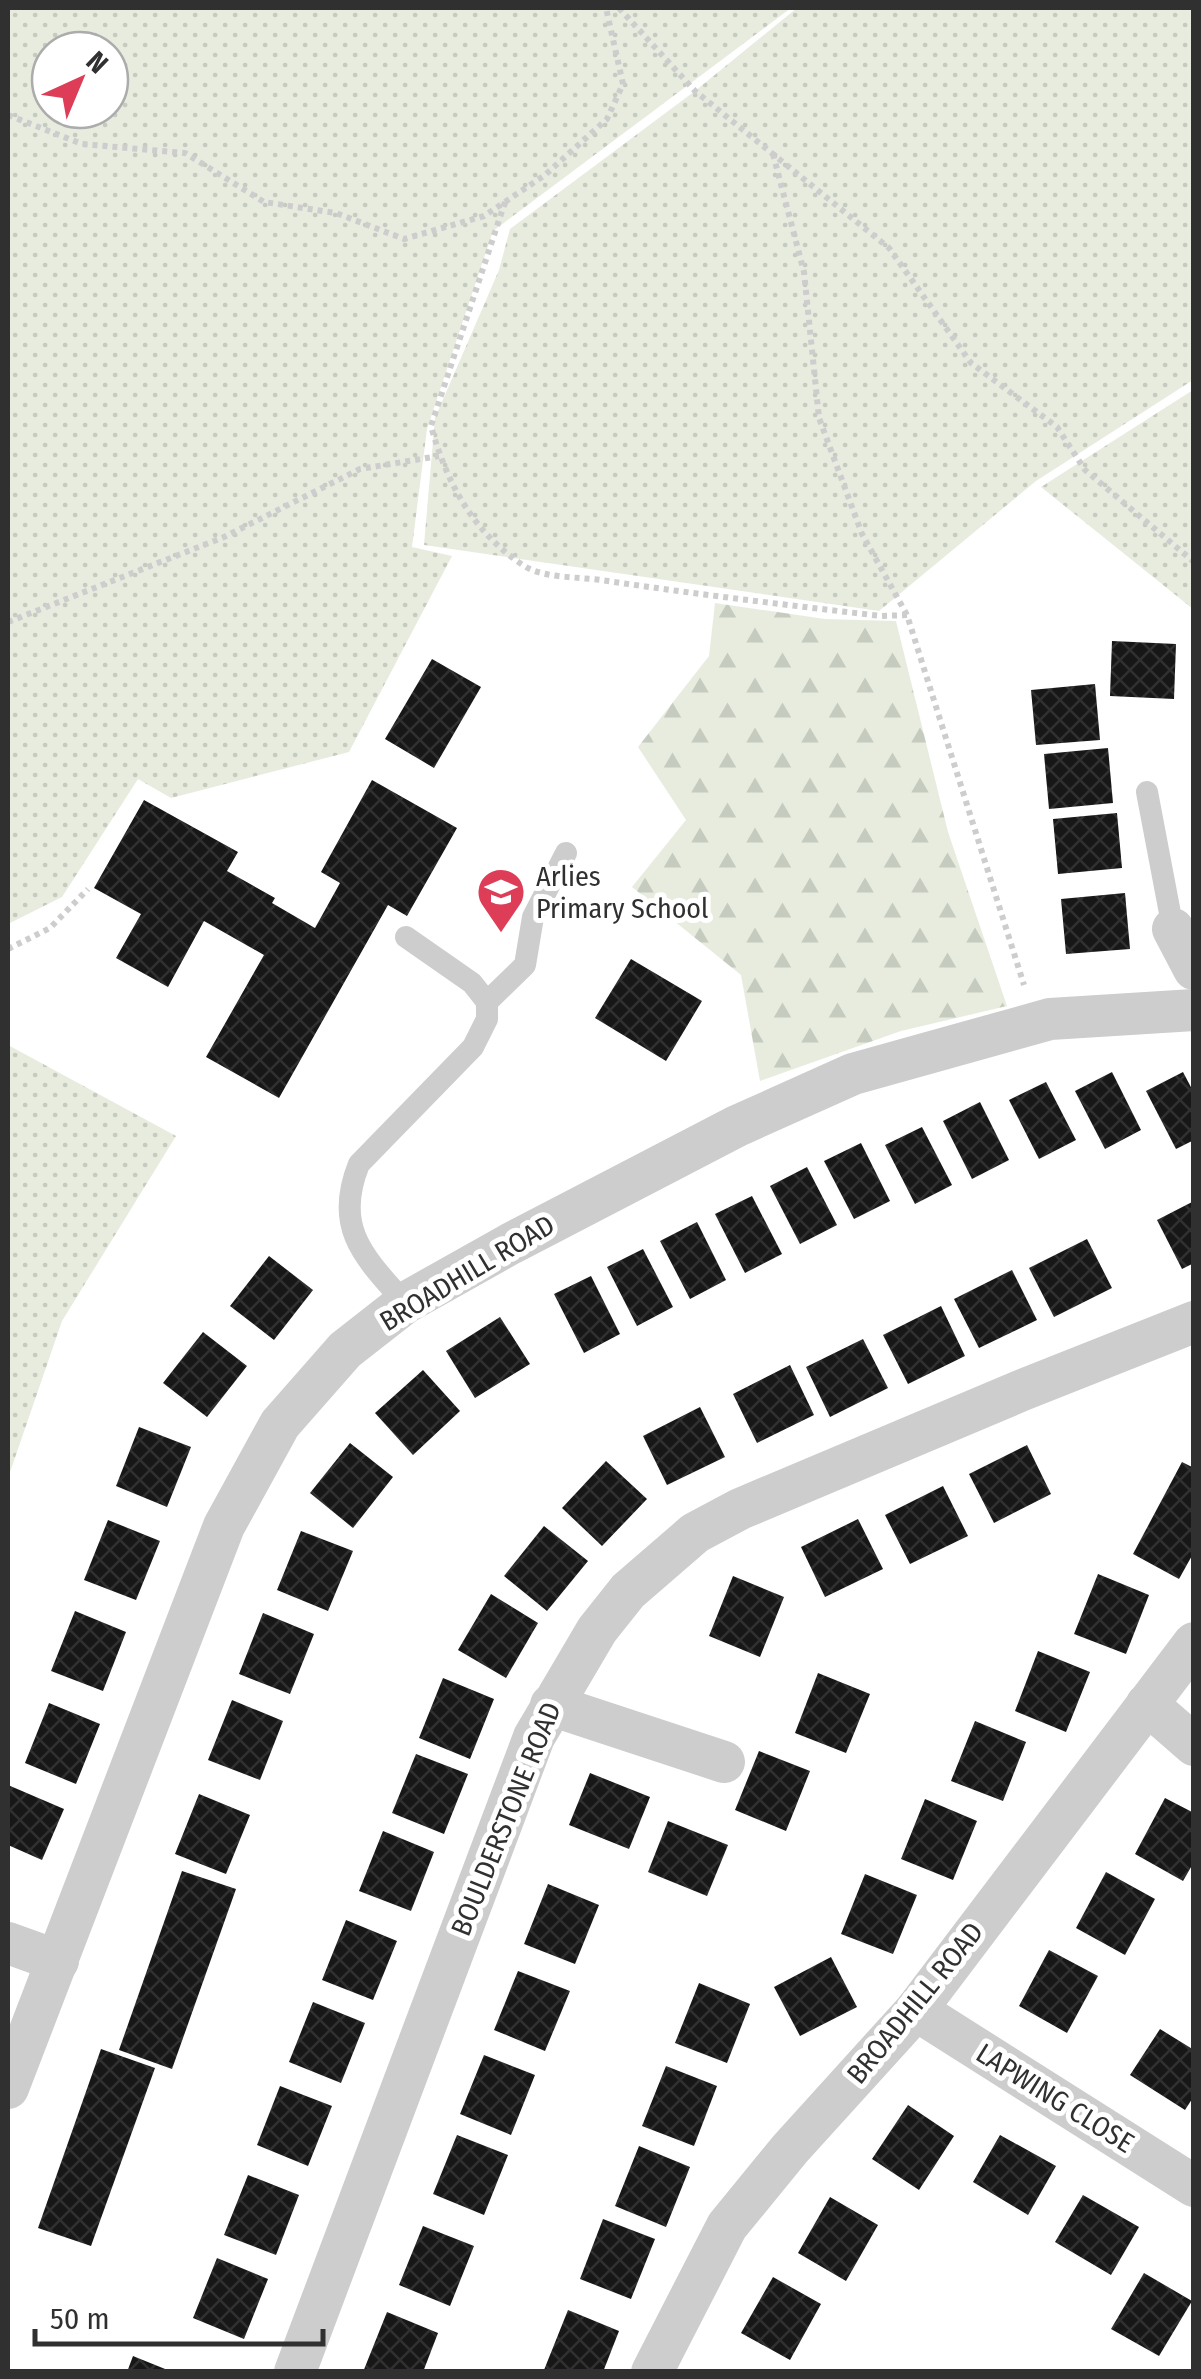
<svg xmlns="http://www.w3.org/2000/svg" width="1201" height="2379" font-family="'Fira Sans Condensed',sans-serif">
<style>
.grass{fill:url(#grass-dots);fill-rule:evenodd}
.forest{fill:url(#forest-firs)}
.building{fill:url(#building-cross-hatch)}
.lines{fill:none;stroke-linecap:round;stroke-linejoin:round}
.path{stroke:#cdcdcd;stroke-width:6;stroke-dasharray:5 5;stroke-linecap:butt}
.lane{stroke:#cdcdcd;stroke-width:22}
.street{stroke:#cdcdcd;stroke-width:42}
.labels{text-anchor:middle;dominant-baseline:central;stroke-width:10;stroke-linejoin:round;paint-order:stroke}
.poi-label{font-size:28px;fill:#303030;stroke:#fff;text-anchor:start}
.street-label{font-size:28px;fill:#303030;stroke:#fff}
</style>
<defs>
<pattern id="grass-dots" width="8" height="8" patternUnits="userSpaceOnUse" patternTransform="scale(2.5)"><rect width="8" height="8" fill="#e7ecdf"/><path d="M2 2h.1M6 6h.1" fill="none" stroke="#c6cbc0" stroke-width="1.8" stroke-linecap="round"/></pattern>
<pattern id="forest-firs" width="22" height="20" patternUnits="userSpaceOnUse" patternTransform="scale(2.5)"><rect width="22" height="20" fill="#e7ecdf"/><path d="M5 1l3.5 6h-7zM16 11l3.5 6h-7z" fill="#c6cbc0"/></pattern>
<pattern id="building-cross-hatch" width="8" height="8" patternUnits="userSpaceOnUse" patternTransform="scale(2.5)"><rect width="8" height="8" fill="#171717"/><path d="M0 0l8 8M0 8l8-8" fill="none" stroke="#303030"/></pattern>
</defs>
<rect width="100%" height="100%" fill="#fff"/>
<g class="grass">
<path d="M8,8H791L493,231L427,429L412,547L452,556L349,752L171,798L138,779L62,897L8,924ZM50,50H110V110H50Z"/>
<polygon points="797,8 1193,8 1193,380 1036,481 879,611 424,545 435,418 499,270 510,229 695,91"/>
<polygon points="1193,390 1193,609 1041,487"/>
<polygon points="8,1045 176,1136 62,1321 8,1478"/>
</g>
<polygon class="forest" points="715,603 825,619 896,621 948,832 1007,1006 901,1031 760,1081 741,975 632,887 686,820 638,747 709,656"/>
<g class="building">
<polygon points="1112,641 1176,644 1174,699 1110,696"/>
<polygon points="432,659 481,687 434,768 385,739"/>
<polygon points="1095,684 1100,740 1036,745 1031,690"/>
<polygon points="1108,748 1113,803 1049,809 1044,754"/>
<polygon points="372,780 457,828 407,916 388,905 279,1098 206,1057 264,955 204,921 168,987 116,958 141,914 94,888 144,800 238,852 227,871 275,898 272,903 315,928 340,883 321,872"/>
<polygon points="1117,813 1122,868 1058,874 1053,819"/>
<polygon points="1125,893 1130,949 1066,954 1061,899"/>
<polygon points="631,959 702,1001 666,1061 595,1018"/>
<polygon points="1112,1072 1141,1130 1105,1149 1075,1091"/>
<polygon points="1183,1072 1194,1093 1194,1140 1176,1149 1146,1091"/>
<polygon points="1046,1082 1076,1140 1039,1159 1009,1100"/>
<polygon points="980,1102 1009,1160 972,1179 943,1121"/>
<polygon points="922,1127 952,1185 915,1204 885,1145"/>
<polygon points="861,1143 890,1201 854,1219 824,1161"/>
<polygon points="807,1167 837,1225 800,1244 770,1186"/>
<polygon points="752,1196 782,1254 745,1273 715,1214"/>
<polygon points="1194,1201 1194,1263 1182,1269 1157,1220"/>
<polygon points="697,1222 726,1280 690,1299 660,1241"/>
<polygon points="1087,1239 1112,1288 1054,1317 1029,1268"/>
<polygon points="643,1249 673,1307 637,1326 607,1267"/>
<polygon points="269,1256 313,1290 274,1340 230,1306"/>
<polygon points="1012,1270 1037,1320 979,1348 954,1299"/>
<polygon points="591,1276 620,1334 584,1353 554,1294"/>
<polygon points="941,1306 965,1356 908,1384 883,1335"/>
<polygon points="500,1317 530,1364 475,1398 446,1351"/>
<polygon points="203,1332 247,1366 207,1417 163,1383"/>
<polygon points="863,1339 888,1388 830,1417 806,1367"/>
<polygon points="790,1365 814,1415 757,1443 733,1394"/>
<polygon points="423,1370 460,1411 413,1455 375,1413"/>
<polygon points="700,1407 725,1457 667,1485 643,1436"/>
<polygon points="139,1427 191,1447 167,1507 116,1486"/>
<polygon points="350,1443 393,1477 353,1528 310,1493"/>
<polygon points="1027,1445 1051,1494 994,1523 969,1474"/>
<polygon points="606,1461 647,1499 602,1546 562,1508"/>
<polygon points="1182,1462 1194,1468 1194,1552 1179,1579 1133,1554"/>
<polygon points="943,1486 968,1536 910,1564 885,1515"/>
<polygon points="858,1519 883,1569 825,1597 801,1547"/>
<polygon points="108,1520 160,1541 136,1600 84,1580"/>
<polygon points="544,1526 588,1561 547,1611 504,1576"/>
<polygon points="301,1531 353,1551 328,1611 277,1590"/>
<polygon points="1098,1574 1149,1595 1126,1654 1074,1634"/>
<polygon points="733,1576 784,1597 760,1657 709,1636"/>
<polygon points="491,1594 538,1623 506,1678 458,1650"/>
<polygon points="75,1611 126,1632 103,1691 51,1671"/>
<polygon points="263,1613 314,1634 290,1694 239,1674"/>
<polygon points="1038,1651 1090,1672 1066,1732 1015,1711"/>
<polygon points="818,1673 870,1694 846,1753 795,1733"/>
<polygon points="443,1678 494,1699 470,1759 419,1738"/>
<polygon points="232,1700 283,1721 260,1780 208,1760"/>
<polygon points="49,1703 100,1724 76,1784 25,1763"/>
<polygon points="975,1721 1026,1742 1003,1801 951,1781"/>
<polygon points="759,1751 810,1771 786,1831 735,1810"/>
<polygon points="416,1754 468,1774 444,1834 392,1813"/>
<polygon points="590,1773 650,1797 629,1849 569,1825"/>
<polygon points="8,1785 64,1809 42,1860 8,1845"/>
<polygon points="199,1794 250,1815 226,1874 175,1854"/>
<polygon points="1165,1798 1194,1813 1194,1862 1183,1881 1135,1854"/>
<polygon points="925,1799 977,1821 953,1880 901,1859"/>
<polygon points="668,1821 728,1845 707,1896 648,1872"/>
<polygon points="383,1831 434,1852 411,1911 359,1891"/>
<polygon points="182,1871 236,1889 172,2069 119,2050"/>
<polygon points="1106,1872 1155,1899 1125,1955 1076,1928"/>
<polygon points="865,1874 917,1895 893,1954 841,1934"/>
<polygon points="548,1884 599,1905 575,1964 524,1944"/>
<polygon points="346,1920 397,1941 373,2000 322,1980"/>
<polygon points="1049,1950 1098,1976 1067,2033 1019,2006"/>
<polygon points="831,1957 857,2007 800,2036 774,1987"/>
<polygon points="518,1971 570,1991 545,2051 494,2030"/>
<polygon points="699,1983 750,2004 727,2063 675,2043"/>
<polygon points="313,2002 365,2023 341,2083 289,2062"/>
<polygon points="1160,2029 1194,2050 1194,2096 1185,2110 1130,2075"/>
<polygon points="101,2049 155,2068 91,2246 38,2228"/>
<polygon points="484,2055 535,2075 511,2135 460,2114"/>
<polygon points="666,2066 717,2086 694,2146 642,2126"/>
<polygon points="280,2086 332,2106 308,2166 257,2145"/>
<polygon points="908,2105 954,2136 919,2190 872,2159"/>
<polygon points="457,2135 508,2155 484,2215 433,2194"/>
<polygon points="1000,2135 1056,2166 1028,2215 973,2182"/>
<polygon points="639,2146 690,2167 666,2227 615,2206"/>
<polygon points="248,2175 299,2195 276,2255 224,2235"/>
<polygon points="1083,2195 1139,2227 1111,2275 1055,2242"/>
<polygon points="830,2197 878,2225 846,2281 798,2253"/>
<polygon points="603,2219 655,2239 631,2299 580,2279"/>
<polygon points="423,2226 474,2246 450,2306 399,2285"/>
<polygon points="217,2258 268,2279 244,2339 193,2318"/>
<polygon points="1144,2273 1192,2301 1159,2356 1111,2329"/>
<polygon points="773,2277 821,2304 790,2360 741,2333"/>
<polygon points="568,2310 619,2331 603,2372 544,2370"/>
<polygon points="387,2312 438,2333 423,2372 363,2372"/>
<polygon points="133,2356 170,2371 170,2372 127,2372"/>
</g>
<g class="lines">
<g class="path">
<polyline points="619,8 695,91 889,248 971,363 1057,427 1085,470 1194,562"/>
<polyline points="8,115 82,144 185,153 264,202 336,213 404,239 484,216 545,175 607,119 623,84 606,8"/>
<polyline points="773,154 804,272 819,418 862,534 907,615 1024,985"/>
<path d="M505,202L431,426C447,484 474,534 526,567C545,578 579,577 601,580C694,594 787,605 881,616L907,615"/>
<polyline points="8,622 224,537 360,469 439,456"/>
<polyline points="8,949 50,928 88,889"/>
</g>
<g class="lane">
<polyline points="1147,792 1173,929"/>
<polyline points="487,1002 525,965 533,917 566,853"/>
<path d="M405,1303C364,1257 333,1228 359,1164L473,1047L487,1019V1002L472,983L406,937"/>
</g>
<g class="street">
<polyline points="1173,929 1194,969"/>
<polyline points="1147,1704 1194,1745"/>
<polyline points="551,1705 724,1762"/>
<polyline points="8,1943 58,1961"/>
<polyline points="916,2010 1194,2186"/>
<polyline points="8,2088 224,1526 280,1424 345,1350 405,1303 510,1244 737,1126 853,1074 1050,1019 1194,1010"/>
<polyline points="295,2372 534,1737 597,1630 628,1591 695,1533 740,1509 1020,1391 1194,1322"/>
<polyline points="652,2372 727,2226 790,2149 916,2010 1194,1643"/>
</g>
</g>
<defs>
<g id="school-pin" transform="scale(2.5)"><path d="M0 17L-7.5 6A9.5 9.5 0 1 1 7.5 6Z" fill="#dd3d57" stroke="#fff"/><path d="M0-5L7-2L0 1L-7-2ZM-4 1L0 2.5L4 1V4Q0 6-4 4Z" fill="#fff"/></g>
</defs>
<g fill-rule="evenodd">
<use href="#school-pin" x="501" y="892"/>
</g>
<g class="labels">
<g class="poi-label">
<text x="536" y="876">Arlies<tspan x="536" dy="32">Primary School</tspan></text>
</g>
<g class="street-label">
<text transform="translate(467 1273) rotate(-31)">BROADHILL ROAD</text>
<text transform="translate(506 1819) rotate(-68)">BOULDERSTONE ROAD</text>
<text transform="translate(915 2003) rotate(-51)">BROADHILL ROAD</text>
<text transform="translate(1055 2098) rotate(32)">LAPWING CLOSE</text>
</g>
</g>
<rect width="1201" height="2379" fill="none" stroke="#303030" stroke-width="20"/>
<g transform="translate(80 80) rotate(44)"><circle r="48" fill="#ffffff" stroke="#acacac" stroke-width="2.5"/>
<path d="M0-8L18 38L0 25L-18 38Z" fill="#dd3d57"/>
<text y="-15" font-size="28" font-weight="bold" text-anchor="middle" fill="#303030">N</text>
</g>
<path d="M35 2329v15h288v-15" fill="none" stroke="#303030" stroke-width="5"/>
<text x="50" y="2329" font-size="30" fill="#303030" stroke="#ffffff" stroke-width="8" paint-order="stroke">50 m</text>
</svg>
